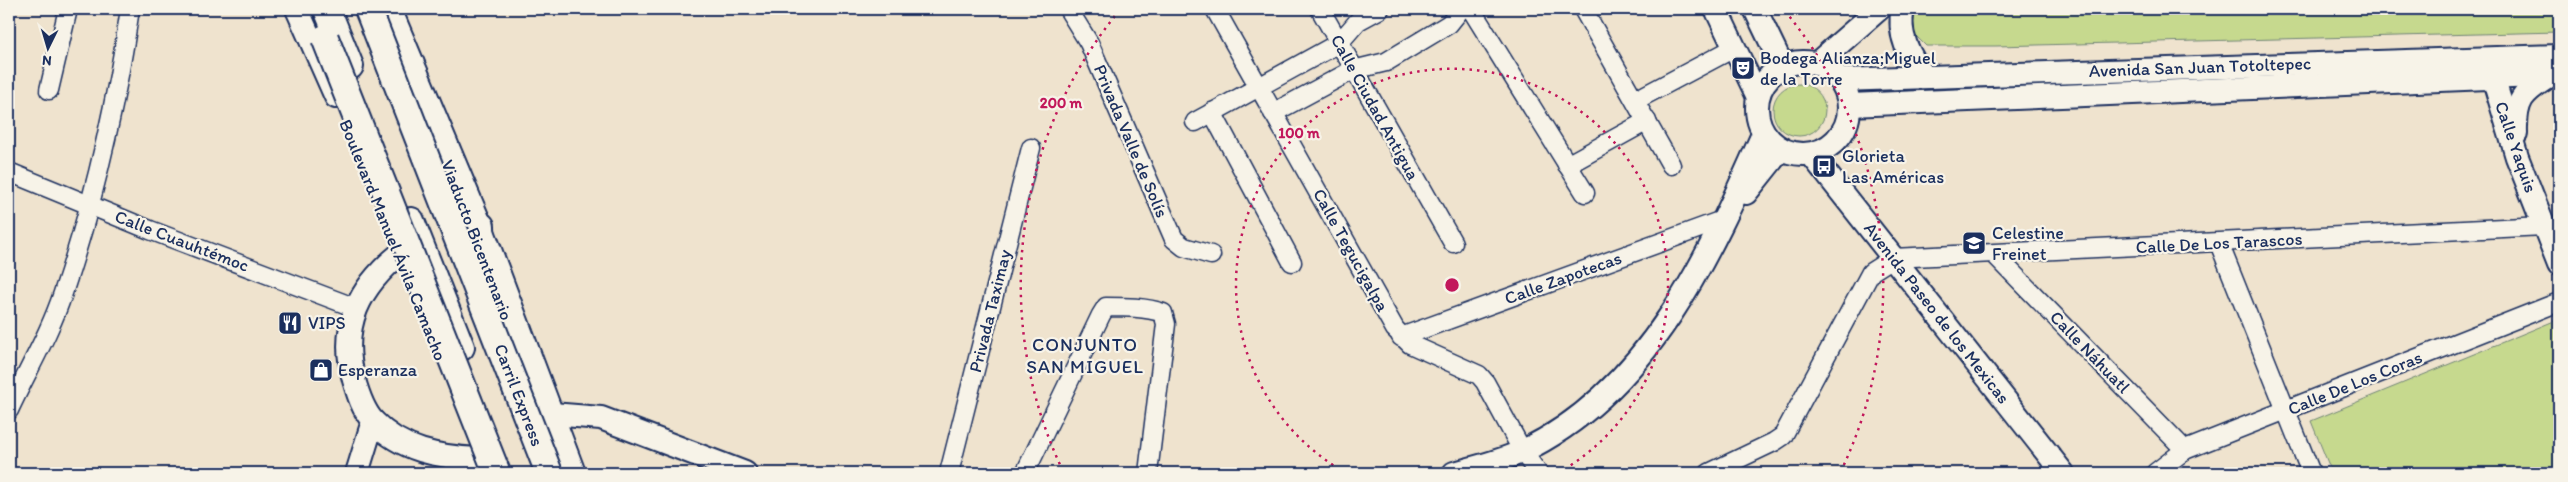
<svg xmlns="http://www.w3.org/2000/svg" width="2568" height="482" font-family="Itim,sans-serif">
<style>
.green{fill:#c6d98e;stroke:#708476}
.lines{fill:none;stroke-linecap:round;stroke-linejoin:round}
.minor-casing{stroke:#1b2f5e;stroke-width:21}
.major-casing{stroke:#1b2f5e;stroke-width:26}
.highway-casing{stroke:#1b2f5e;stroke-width:30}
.minor{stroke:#f7f3e8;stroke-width:18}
.major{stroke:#f7f3e8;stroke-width:22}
.highway{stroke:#f7f3e8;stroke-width:26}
.highway-bridge-casing{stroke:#1b2f5e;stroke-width:30;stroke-linecap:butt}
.highway-bridge{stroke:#f7f3e8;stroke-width:26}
.ring{fill:none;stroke:#c2185b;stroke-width:2.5;stroke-dasharray:2.5 5}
.labels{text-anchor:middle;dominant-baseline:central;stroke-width:4.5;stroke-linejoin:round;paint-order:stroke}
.poi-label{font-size:18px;fill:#1b2f5e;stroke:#f7f3e8;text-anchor:start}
.street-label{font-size:18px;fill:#1b2f5e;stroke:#f7f3e8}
.neighbourhood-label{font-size:19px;letter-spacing:1px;fill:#1b2f5e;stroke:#f7f3e8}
.centre{fill:#c2185b;stroke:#f7f3e8;stroke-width:2.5}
.ring-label{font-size:15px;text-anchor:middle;font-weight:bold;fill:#c2185b;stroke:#f7f3e8;stroke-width:4.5;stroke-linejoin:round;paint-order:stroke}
</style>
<rect width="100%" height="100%" fill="#efe3ce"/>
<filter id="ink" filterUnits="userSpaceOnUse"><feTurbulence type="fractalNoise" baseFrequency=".02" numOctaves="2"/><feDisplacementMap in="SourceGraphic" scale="10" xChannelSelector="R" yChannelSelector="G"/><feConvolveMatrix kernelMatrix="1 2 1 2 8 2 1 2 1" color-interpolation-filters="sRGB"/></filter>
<g filter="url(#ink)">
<g class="green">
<polygon points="1916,9 2559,9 2559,32 1996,46 1926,46 1912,32"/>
<circle cx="1799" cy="110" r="26"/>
<polygon points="2559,319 2559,473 2332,473 2311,421"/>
</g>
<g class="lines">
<g class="minor-casing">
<g id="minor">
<polyline points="1068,9 1089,43 1174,239 1184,247 1211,255"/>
<polyline points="1215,9 1395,329 1410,344 1479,375 1485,382 1523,452 1538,473"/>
<polyline points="1320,9 1453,243"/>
<polyline points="1471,9 1585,193"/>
<polyline points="1583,9 1671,165"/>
<polyline points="49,90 68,9"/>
<polyline points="1636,100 1734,48"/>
<polyline points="1212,112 1292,262"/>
<polyline points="1273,113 1353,70 1386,62 1449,24 1461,9"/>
<polyline points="1195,122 1339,43 1358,21 1380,9"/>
<polyline points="1567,165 1647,121"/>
<polyline points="9,172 150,230 356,308"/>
<polyline points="2219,243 2311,473"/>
<polyline points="1995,255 2185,450"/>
<polyline points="1401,337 1725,219"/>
<path d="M9,410C27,371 50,333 63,293C94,201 116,104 130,9"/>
<polyline points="949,473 1031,148"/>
<path d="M1025,473L1101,315L1106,307C1125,307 1146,307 1163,313L1166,324L1148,473"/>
<polyline points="1709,473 1774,442 1783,436 1871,272 1893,258 2544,226"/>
<polyline points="2155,473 2185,450 2559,302"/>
</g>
</g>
<g class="major-casing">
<g id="major">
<polyline points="297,9 336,97"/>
<polyline points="390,9 481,226 574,473"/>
<polyline points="1716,9 1757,95"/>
<polyline points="1755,9 1782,65"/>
<path d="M1903,9C1897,34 1909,56 1924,76"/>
<circle cx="1803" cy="108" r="46"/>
<polyline points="1816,64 1879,9"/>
<polyline points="2489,64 2517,157 2559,264"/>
<polyline points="1841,80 2559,56"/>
<polyline points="1850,105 2559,75"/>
<path d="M2516,134C2515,100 2522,93 2550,76"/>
<polyline points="1811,154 2063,473"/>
<polyline points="1746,193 1781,149"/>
<path d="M401,253C359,287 339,326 354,380C358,394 363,410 373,421C402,451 439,457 478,459"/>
<polyline points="552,414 601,418 745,473"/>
<polyline points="357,473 373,421"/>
<path d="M1454,473C1477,467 1502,461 1523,451C1649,391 1710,254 1763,134"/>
</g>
</g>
<g class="highway-casing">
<g id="highway">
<polyline points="327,9 350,66"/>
<polyline points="383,9 384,12"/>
<polyline points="411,221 461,347"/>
<polyline points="481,226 483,300"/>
</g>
</g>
<use href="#minor" class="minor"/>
<use href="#major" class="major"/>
<use href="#highway" class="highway"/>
<g class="highway-bridge-casing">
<g id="highway-bridge">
<polyline points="368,9 549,473"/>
<polyline points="325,38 497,473"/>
</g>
</g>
<use href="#highway-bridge" class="highway-bridge"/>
</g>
</g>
<g class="ring">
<path d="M1346 473A216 216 0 1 1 1558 473"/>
<path d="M1063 471A431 431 0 0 1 1119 11M1785 11A431 431 0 0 1 1841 471"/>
</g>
<defs>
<g id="theatre-square" transform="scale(1.25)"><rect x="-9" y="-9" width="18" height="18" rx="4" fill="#1b2f5e" stroke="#f7f3e8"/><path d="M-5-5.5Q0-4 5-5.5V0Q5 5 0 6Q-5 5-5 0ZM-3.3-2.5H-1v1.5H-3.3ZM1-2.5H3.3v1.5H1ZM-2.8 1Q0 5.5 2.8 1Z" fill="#fff"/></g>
<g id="bus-square" transform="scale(1.25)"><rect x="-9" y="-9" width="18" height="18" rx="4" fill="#1b2f5e" stroke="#f7f3e8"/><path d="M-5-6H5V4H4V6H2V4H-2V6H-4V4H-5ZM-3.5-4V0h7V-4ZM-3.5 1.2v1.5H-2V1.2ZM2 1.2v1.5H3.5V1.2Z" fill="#fff"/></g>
<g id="school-square" transform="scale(1.25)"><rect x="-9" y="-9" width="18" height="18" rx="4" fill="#1b2f5e" stroke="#f7f3e8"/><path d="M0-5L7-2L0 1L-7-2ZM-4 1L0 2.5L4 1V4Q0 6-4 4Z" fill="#fff"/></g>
<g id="restaurant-square" transform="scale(1.25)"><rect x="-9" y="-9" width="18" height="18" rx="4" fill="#1b2f5e" stroke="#f7f3e8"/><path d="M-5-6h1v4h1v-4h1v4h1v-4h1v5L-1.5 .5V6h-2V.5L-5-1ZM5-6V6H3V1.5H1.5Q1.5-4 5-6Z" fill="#fff"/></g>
<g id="shop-square" transform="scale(1.25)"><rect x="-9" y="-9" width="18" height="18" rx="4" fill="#1b2f5e" stroke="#f7f3e8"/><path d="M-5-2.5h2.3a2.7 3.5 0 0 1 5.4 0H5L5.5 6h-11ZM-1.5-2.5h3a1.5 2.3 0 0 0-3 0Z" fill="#fff"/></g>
</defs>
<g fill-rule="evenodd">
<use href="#theatre-square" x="1743" y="68"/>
<use href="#bus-square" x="1824" y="166"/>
<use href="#school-square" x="1974" y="243"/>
<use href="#restaurant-square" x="290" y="323"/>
<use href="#shop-square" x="321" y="370"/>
</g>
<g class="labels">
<g class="poi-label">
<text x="1760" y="58">Bodega Alianza;Miguel<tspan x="1760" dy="21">de la Torre</tspan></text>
<text x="1842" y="156">Glorieta<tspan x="1842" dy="21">Las Américas</tspan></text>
<text x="1992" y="233">Celestine<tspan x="1992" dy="21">Freinet</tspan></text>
<text x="308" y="323">VIPS</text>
<text x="338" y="370">Esperanza</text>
</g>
<g class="street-label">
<text transform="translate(2200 67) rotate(-2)">Avenida San Juan Totoltepec</text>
<text transform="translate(1375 107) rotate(61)">Calle Ciudad Antigua</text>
<text transform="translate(1131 141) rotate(67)">Privada Valle de Solís</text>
<text transform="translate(2516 147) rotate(71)">Calle Yaquis</text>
<text transform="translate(393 240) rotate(68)">Boulevard Manuel Ávila Camacho</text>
<text transform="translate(477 240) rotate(69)">Viaducto Bicentenario</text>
<text transform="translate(182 241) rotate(21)">Calle Cuauhtémoc</text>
<text transform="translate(2219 243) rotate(-3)">Calle De Los Tarascos</text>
<text transform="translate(1351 250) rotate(61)">Calle Tegucigalpa</text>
<text transform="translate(1563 278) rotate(-20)">Calle Zapotecas</text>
<text transform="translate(990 311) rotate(-76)">Privada Taximay</text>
<text transform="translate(1937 313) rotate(52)">Avenida Paseo de los Mexicas</text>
<text transform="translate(2090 352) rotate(46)">Calle Náhuatl</text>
<text transform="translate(2355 383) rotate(-22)">Calle De Los Coras</text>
<text transform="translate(519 395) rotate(69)">Carril Express</text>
</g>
<g class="neighbourhood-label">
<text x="1085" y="344">CONJUNTO<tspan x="1085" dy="22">SAN MIGUEL</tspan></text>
</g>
</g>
<circle cx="1452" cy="285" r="8" class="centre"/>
<g class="ring-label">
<text x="1061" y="108">200 m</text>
<text x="1299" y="138">100 m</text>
</g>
<rect width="2568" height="482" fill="none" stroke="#f7f3e8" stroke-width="30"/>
<rect x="15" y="15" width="2538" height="452" fill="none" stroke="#1b2f5e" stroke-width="2" filter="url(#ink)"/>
<g transform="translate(48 48) rotate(185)" stroke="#f7f3e8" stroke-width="4" paint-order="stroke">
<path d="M0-4L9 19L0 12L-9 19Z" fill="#1b2f5e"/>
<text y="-8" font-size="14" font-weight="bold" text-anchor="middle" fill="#1b2f5e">N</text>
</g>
</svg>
